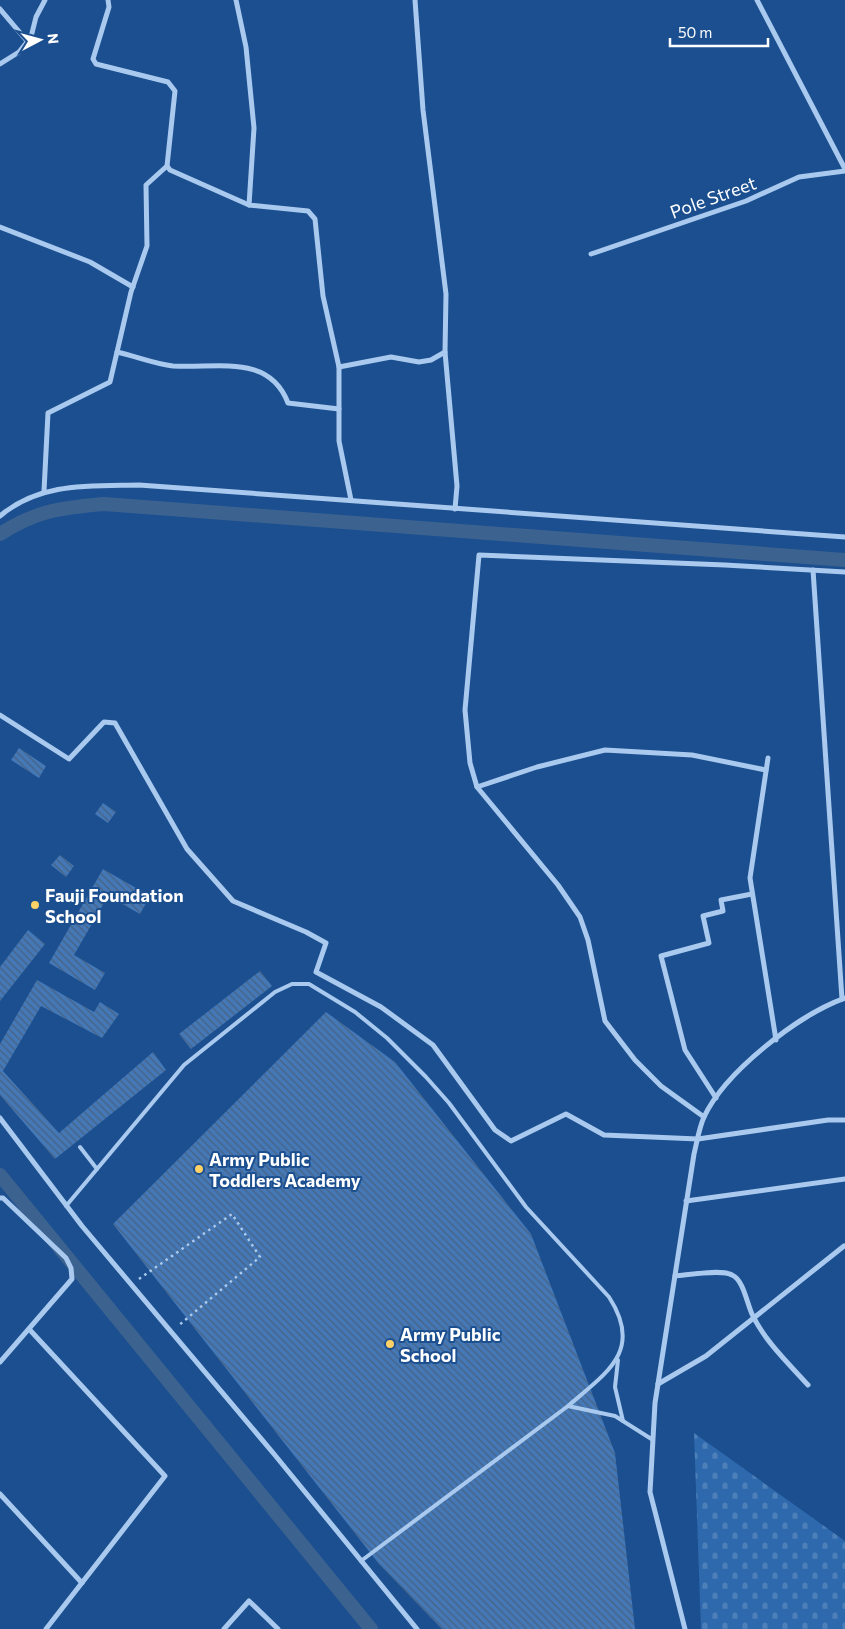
<svg xmlns="http://www.w3.org/2000/svg" width="845" height="1629" font-family="Commissioner,sans-serif">
<style>
.cemetery{fill:url(#cemetery-stones)}
.lines{fill:none;stroke-linecap:round;stroke-linejoin:round}
.canal{stroke:#3c6290;stroke-width:14}
.building{fill:url(#building-back-hatch)}
.path{stroke:#a9c9ee;stroke-width:2.5;stroke-dasharray:2.5 4;stroke-linecap:butt}
.service{stroke:#a9c9ee;stroke-width:4}
.minor{stroke:#a9c9ee;stroke-width:5}
.poi-dot{fill:#ffd166;stroke:#1b4f8f;stroke-width:2}
.labels{text-anchor:middle;dominant-baseline:central;stroke-width:4;stroke-linejoin:round;paint-order:stroke}
.street-label{font-size:18px;fill:#fff;stroke:#1b4f8f}
.poi-label{font-size:18px;font-weight:bold;fill:#fff;stroke:#1b4f8f;text-anchor:start}
</style>
<defs>
<pattern id="cemetery-stones" width="16" height="16" patternUnits="userSpaceOnUse" patternTransform="scale(1.25)"><rect width="16" height="16" fill="#2e69ad"/><path d="M2 7V4a2 2 0 0 1 4 0v3zM10 15v-3a2 2 0 0 1 4 0v3z" fill="#4d80b9"/></pattern>
<pattern id="building-back-hatch" width="6" height="6" patternUnits="userSpaceOnUse" patternTransform="scale(1.25)"><rect width="6" height="6" fill="#4478b7"/><path d="M-1 5l2 2M0 0l6 6M5-1l2 2" fill="none" stroke="#486282"/></pattern>
</defs>
<rect width="100%" height="100%" fill="#1b4f8f"/>
<polygon class="cemetery" points="694,1433 845,1541 845,1629 701,1629"/>
<g class="lines">
<g class="canal">
<path d="M0,534C38,510 61,508 104,504L845,560"/>
<polyline points="0,1175 371,1629"/>
</g>
</g>
<g class="building">
<polygon points="19,748 46,766 39,778 11,760"/>
<polygon points="103,803 116,812 108,823 95,814"/>
<polygon points="60,855 74,866 66,877 51,865"/>
<polygon points="103,869 150,896 140,914 108,896 74,955 105,973 95,990 49,963"/>
<polygon points="28,930 45,944 0,1001 0,967"/>
<polygon points="260,971 272,986 191,1049 179,1034"/>
<polygon points="37,980 94,1012 100,1002 119,1014 102,1038 41,1006 3,1071 59,1133 153,1052 166,1070 55,1159 0,1095 0,1044"/>
<polygon points="326,1012 395,1062 531,1234 615,1453 635,1629 442,1629 379,1564 113,1224"/>
</g>
<g class="lines">
<polyline class="path" points="139,1279 232,1214 260,1257 178,1326"/>
<g class="service">
<path d="M80,1147L97,1169L184,1065L275,992L292,984H309L355,1012L387,1038L426,1077L449,1103L526,1207L609,1297C644,1351 606,1373 568,1406"/>
<polyline points="66,1206 97,1169"/>
<polyline points="618,1360 615,1387 623,1421"/>
<polyline points="361,1561 568,1406 615,1416 653,1440"/>
</g>
<g class="minor">
<polyline points="108,0 109,7 93,59 96,64 168,82 175,91 167,166 170,170 249,205"/>
<polyline points="236,0 246,47 254,128 249,205 308,211 315,219 323,296 339,367 339,441 351,500"/>
<polyline points="415,0 423,110 446,294 445,352 457,486 455,509"/>
<polyline points="757,0 845,169"/>
<polyline points="0,9 27,41"/>
<polyline points="0,64 19,52 31,37 36,17 45,0"/>
<polyline points="0,227 90,262 133,287"/>
<polyline points="591,254 746,201 799,177 845,171"/>
<path d="M117,352C135,356 155,364 173,366C216,369 269,353 288,403L339,409"/>
<polyline points="339,367 391,357 419,362 431,360 445,352"/>
<polyline points="44,491 48,413 110,382 131,292 147,246 146,185 167,166"/>
<path d="M0,516C40,482 90,486 139,485L845,537"/>
<polyline points="813,570 842,999"/>
<polyline points="0,715 69,759 104,722 115,723 187,849 233,901 306,932 326,943 316,972 381,1007 433,1045 495,1130 511,1141 566,1114 604,1135 698,1139 828,1120 845,1120"/>
<polyline points="768,758 750,878 776,1040"/>
<polyline points="477,787 537,767 605,750 692,755 766,770"/>
<polyline points="716,1098 685,1050 661,956 709,943 703,916 723,911 721,900 752,894"/>
<polyline points="704,1117 661,1086 635,1060 605,1021 588,940 580,917 558,885 477,787 470,763 465,710 479,555 725,565 845,572"/>
<polyline points="0,1118 82,1226 274,1454 417,1629"/>
<polyline points="0,1198 3,1198 66,1258 71,1268 72,1279 0,1362"/>
<polyline points="686,1201 845,1179"/>
<path d="M675,1276C688,1275 722,1269 732,1275C744,1280 747,1305 753,1316C765,1341 789,1364 808,1385"/>
<polyline points="29,1329 165,1476 46,1629"/>
<polyline points="658,1384 706,1356 844,1246"/>
<polyline points="0,1494 82,1583"/>
<polyline points="224,1629 249,1601 278,1629"/>
<path d="M685,1629L650,1492L655,1403L694,1154C697,1142 699,1128 704,1117C725,1072 799,1014 845,998"/>
</g>
</g>
<g class="poi-dot">
<circle cx="35" cy="905" r="5"/>
<circle cx="199" cy="1169" r="5"/>
<circle cx="390" cy="1344" r="5"/>
</g>
<g class="labels">
<g class="street-label">
<text transform="translate(713 197) rotate(-20)">Pole Street</text>
</g>
<g class="poi-label">
<text x="45" y="895">Fauji Foundation<tspan x="45" dy="21">School</tspan></text>
<text x="209" y="1159">Army Public<tspan x="209" dy="21">Toddlers Academy</tspan></text>
<text x="400" y="1334">Army Public<tspan x="400" dy="21">School</tspan></text>
</g>
</g>
<g transform="translate(40 40) rotate(84)" stroke="#1b4f8f" stroke-width="4" paint-order="stroke">
<path d="M0-4L9 19L0 12L-9 19Z" fill="#ffffff"/>
<text y="-8" font-size="14" font-weight="bold" text-anchor="middle" fill="#ffffff">N</text>
</g>
<path d="M670 38v8h98v-8" fill="none" stroke="#ffffff" stroke-width="2.5"/>
<text x="678" y="38" font-size="15" fill="#ffffff" stroke="#1b4f8f" stroke-width="4" paint-order="stroke">50 m</text>
</svg>
